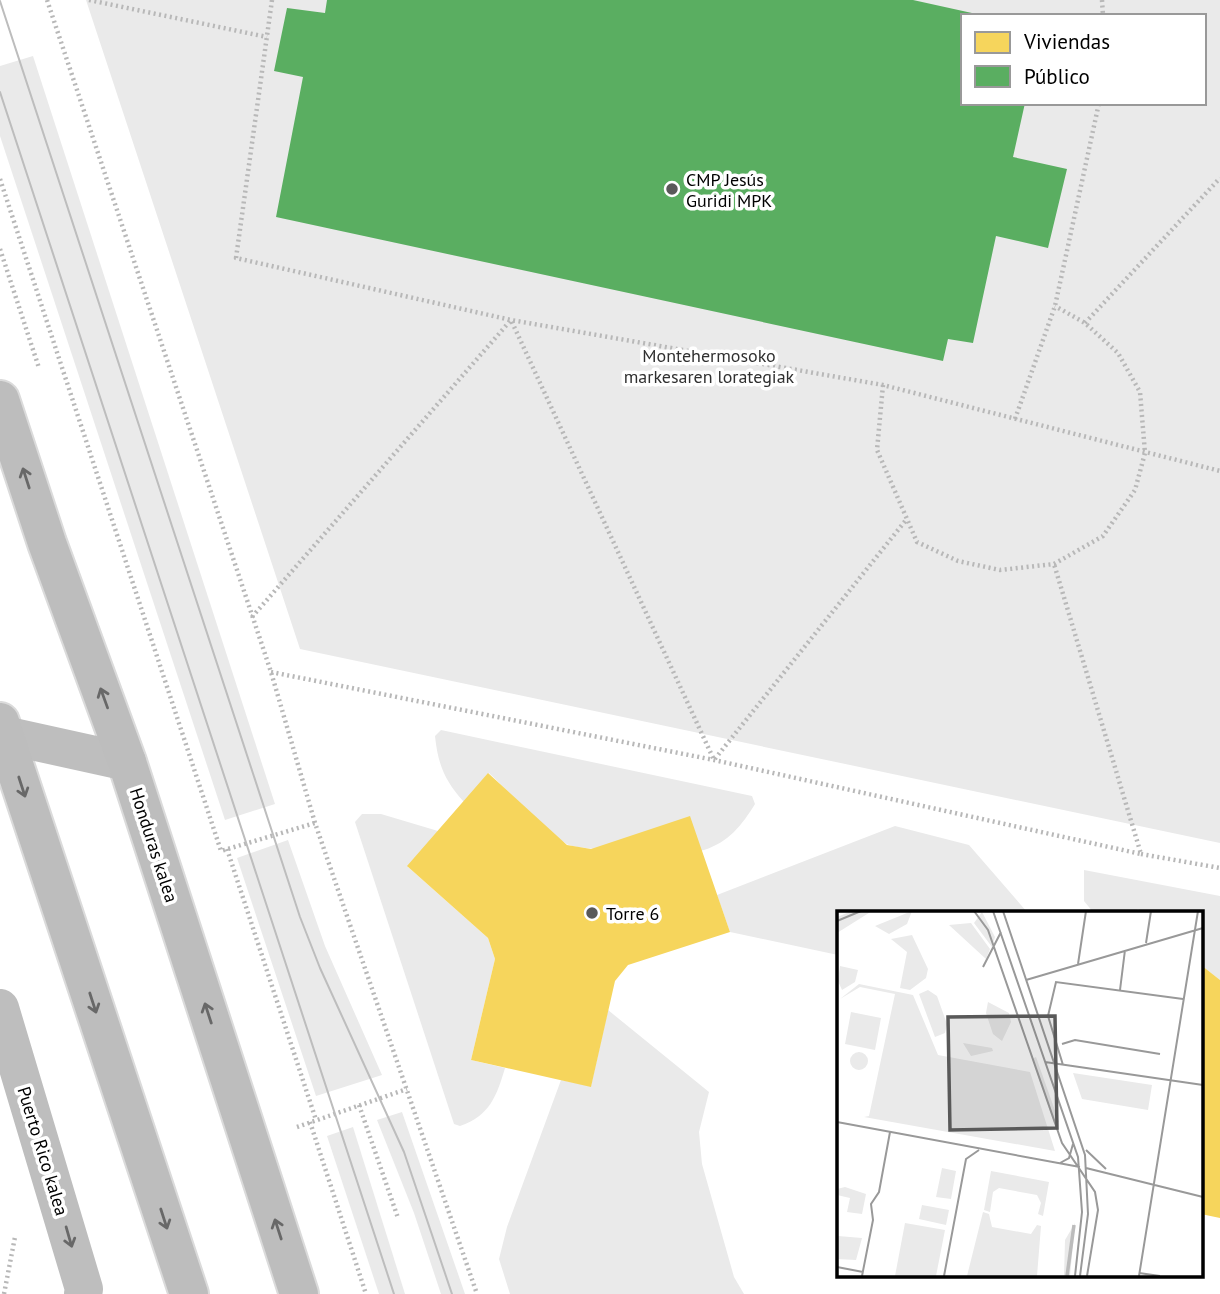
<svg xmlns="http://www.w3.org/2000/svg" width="1220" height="1294" font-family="'PT Sans',sans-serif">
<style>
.green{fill:#eaeaea;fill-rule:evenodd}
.homes{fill:#f6d55c}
.public{fill:#5aae61}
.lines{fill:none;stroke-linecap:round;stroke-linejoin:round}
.primary-casing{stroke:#dbdbdb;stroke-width:42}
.path{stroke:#b8b8b8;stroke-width:4.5;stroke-dasharray:2 3.5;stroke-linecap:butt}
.minor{stroke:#bebebe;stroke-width:38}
.primary{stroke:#bdbdbd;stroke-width:38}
.tram{stroke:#bdbdbd;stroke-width:2}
.oneway{stroke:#686868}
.poi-dot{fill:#595959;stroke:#fff;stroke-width:2.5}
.labels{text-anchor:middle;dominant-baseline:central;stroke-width:7;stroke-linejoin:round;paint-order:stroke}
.poi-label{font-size:18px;fill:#000;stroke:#fff;text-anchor:start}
.park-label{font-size:18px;fill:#303030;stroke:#fff}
.street-label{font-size:18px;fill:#000;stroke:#fff}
.inset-river{fill:none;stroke:#bcbcbc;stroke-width:3.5}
.inset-road{fill:none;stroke:#999;stroke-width:2}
.view{fill:#595959;fill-opacity:0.15;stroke:#595959;stroke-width:3.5}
.inset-edge{fill:none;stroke:#000;stroke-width:3.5}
</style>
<rect width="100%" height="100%" fill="#fff"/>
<g class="green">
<path d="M86,0H1220V843L300,649ZM963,16H1204V103H963Z"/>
<polygon points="33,56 275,804 225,820 0,136 0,66"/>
<path d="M441,730L752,796L755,804C742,825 729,842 704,850C689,855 585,851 569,845C556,840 503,786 489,773L464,802C445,781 438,765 435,736Z"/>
<path d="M362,814H381L438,831L408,867L488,938L495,959L471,1060L505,1068C497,1095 490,1116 460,1126L454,1124L355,822Z"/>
<polygon points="895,826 969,845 1027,912 838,912 838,955 730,932 717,895"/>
<polygon points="288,840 325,946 382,1075 316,1096 237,858"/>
<polygon points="1084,870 1220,896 1220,980 1201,965 1201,912 1141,912 1138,909 1134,912 1093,912 1084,901"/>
<polygon points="608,1010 709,1092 699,1132 702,1164 734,1277 744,1294 510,1294 499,1259 507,1227 561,1080 591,1086"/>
<polygon points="402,1112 465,1294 441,1294 414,1213 377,1120"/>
<polygon points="353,1127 405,1294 379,1294 327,1136"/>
</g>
<g class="homes">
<polygon points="488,773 567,845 591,849 690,816 730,932 628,965 615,981 591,1087 471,1060 495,959 488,938 407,866"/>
<polygon points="1201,965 1220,980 1220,1218 1201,1214"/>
</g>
<polygon class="public" points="327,0 913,0 981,15 963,16 963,103 1025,103 1013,157 1067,169 1048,248 996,236 973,343 948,339 943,361 276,217 303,77 274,71 287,8 325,13"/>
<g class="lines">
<g class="primary-casing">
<g id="primary">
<polyline points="0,400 47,543 127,762 299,1294"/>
<polyline points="0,722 189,1294"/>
</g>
</g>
<g class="path">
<polyline points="47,0 271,672 315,823 477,1294"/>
<polyline points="89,0 267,37"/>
<polyline points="272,0 236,258 511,320 883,385 1220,471"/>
<polyline points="1102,0 1103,16"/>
<polyline points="0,179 221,851 315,823"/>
<polyline points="0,249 39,368"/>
<polyline points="1085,323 1220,178"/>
<polyline points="883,385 877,450 917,542 958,561 1000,570 1054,564 1103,536 1135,490 1145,453 1140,392 1118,353 1085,323 1055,306"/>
<polyline points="1015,419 1055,306 1099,103"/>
<polyline points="252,617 511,320 714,760 906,520"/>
<polyline points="271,672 714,760 1141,854 1054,564"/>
<polyline points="227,849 316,1120"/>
<polyline points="1141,854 1220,868"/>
<polyline points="359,1105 398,1218"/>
<polyline points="310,1122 366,1294"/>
<polyline points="297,1127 407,1089"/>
<polyline points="4,1294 15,1237"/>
</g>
<g class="minor">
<polyline points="0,734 127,762"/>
<polyline points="0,1008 84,1289 83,1294"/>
</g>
<use href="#primary" class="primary"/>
<g class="tram">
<polyline points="0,1 300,917 320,968 404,1152 452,1294"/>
<polyline points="0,92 394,1294"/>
</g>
</g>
<defs><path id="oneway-shaft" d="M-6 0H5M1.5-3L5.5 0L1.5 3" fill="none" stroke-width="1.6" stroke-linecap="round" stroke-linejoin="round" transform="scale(1.75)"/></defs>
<g class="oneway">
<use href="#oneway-shaft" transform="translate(26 478) rotate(-108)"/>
<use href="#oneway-shaft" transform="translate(104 698) rotate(-110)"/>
<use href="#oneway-shaft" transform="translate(22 787) rotate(72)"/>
<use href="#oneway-shaft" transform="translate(93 1003) rotate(72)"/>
<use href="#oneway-shaft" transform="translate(208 1013) rotate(-108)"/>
<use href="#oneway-shaft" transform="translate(164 1219) rotate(72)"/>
<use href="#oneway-shaft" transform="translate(278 1229) rotate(-108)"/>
<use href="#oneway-shaft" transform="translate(69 1237) rotate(74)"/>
</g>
<g class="poi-dot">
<circle cx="672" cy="189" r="7"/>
<circle cx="592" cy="913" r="7"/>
</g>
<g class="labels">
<g class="poi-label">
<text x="686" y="179">CMP Jesús<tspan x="686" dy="21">Guridi MPK</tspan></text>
<text x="606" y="913">Torre 6</text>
</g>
<g class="park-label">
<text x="709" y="355">Montehermosoko<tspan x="709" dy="21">markesaren lorategiak</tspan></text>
</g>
<g class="street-label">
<text transform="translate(154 845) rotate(72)">Honduras kalea</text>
<text transform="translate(43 1151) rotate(73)">Puerto Rico kalea</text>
</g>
</g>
<g transform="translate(837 911)">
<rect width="366" height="366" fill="#fff"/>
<path d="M15,0H35L0,22V6ZM75,0L70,13L52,23L38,15ZM145,1L158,26L155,36L137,12ZM134,12L153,38L149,48L112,14ZM75,24L91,58L89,67L73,79L63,77L70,41L54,28ZM3,55L21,59L18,71L5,79L1,70ZM22,73L76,84L101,144L193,161L218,240L27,206L32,205L58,83L23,76L3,88ZM91,79L100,85L110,113L108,122L98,126L82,83ZM151,91L172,102L174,111L165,130L156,123L149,102ZM14,101L44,107L38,139L8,133ZM126,132L155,137L156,140L134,145ZM13 150a9 9 0 1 1 18 0a9 9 0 1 1-18 0ZM199,146L222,211L217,212L195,148ZM236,162L315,174L311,199L245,188ZM105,257L119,260L114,288L99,286ZM154,260L212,271L206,305L201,303L204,292L200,284L162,277L156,281L153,301L147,299ZM8,276L29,283L25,303L10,301L13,287L0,284V278ZM85,294L112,299L109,314L82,308ZM146,301L152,303L155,316L194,323L200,314L204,315L200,365H130ZM68,312L108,319L99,365H58ZM238,312L233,365H227L228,329ZM1,325L25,327L19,349L0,348Z" fill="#eaeaea"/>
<path class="inset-river" d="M230,365L237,314"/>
<path class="inset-road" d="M137,0L151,19L225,232L258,281L261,299L250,365M156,0L241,246L245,301L238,365M166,0L248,244L251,303L243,365M0,10L24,0M309,32L314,0M241,53L249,0M146,56L164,21M189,69L366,17M283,79L288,39M225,133L238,129L323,143M208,151L366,174M226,154L211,105L219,71L346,88M0,211L243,256M249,239L269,258M223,252L232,247L236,233M249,257L366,286M0,356L26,361M302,362L323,365M25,365L36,309L34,293L42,281L53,221M107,365L129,248L142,239M302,365L361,0"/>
<path class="view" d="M218,105L220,217L113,219L111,106Z"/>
<rect width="366" height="366" class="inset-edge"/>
</g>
<rect x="961" y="14" width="245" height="91" fill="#ffffff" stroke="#999999" stroke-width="2"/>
<rect x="975" y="32" width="35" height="21" fill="#f6d55c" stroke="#999999" stroke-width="2"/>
<text x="1024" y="49" font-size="21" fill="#000000">Viviendas</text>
<rect x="975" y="66" width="35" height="21" fill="#5aae61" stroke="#999999" stroke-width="2"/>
<text x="1024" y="84" font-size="21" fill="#000000">Público</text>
</svg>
